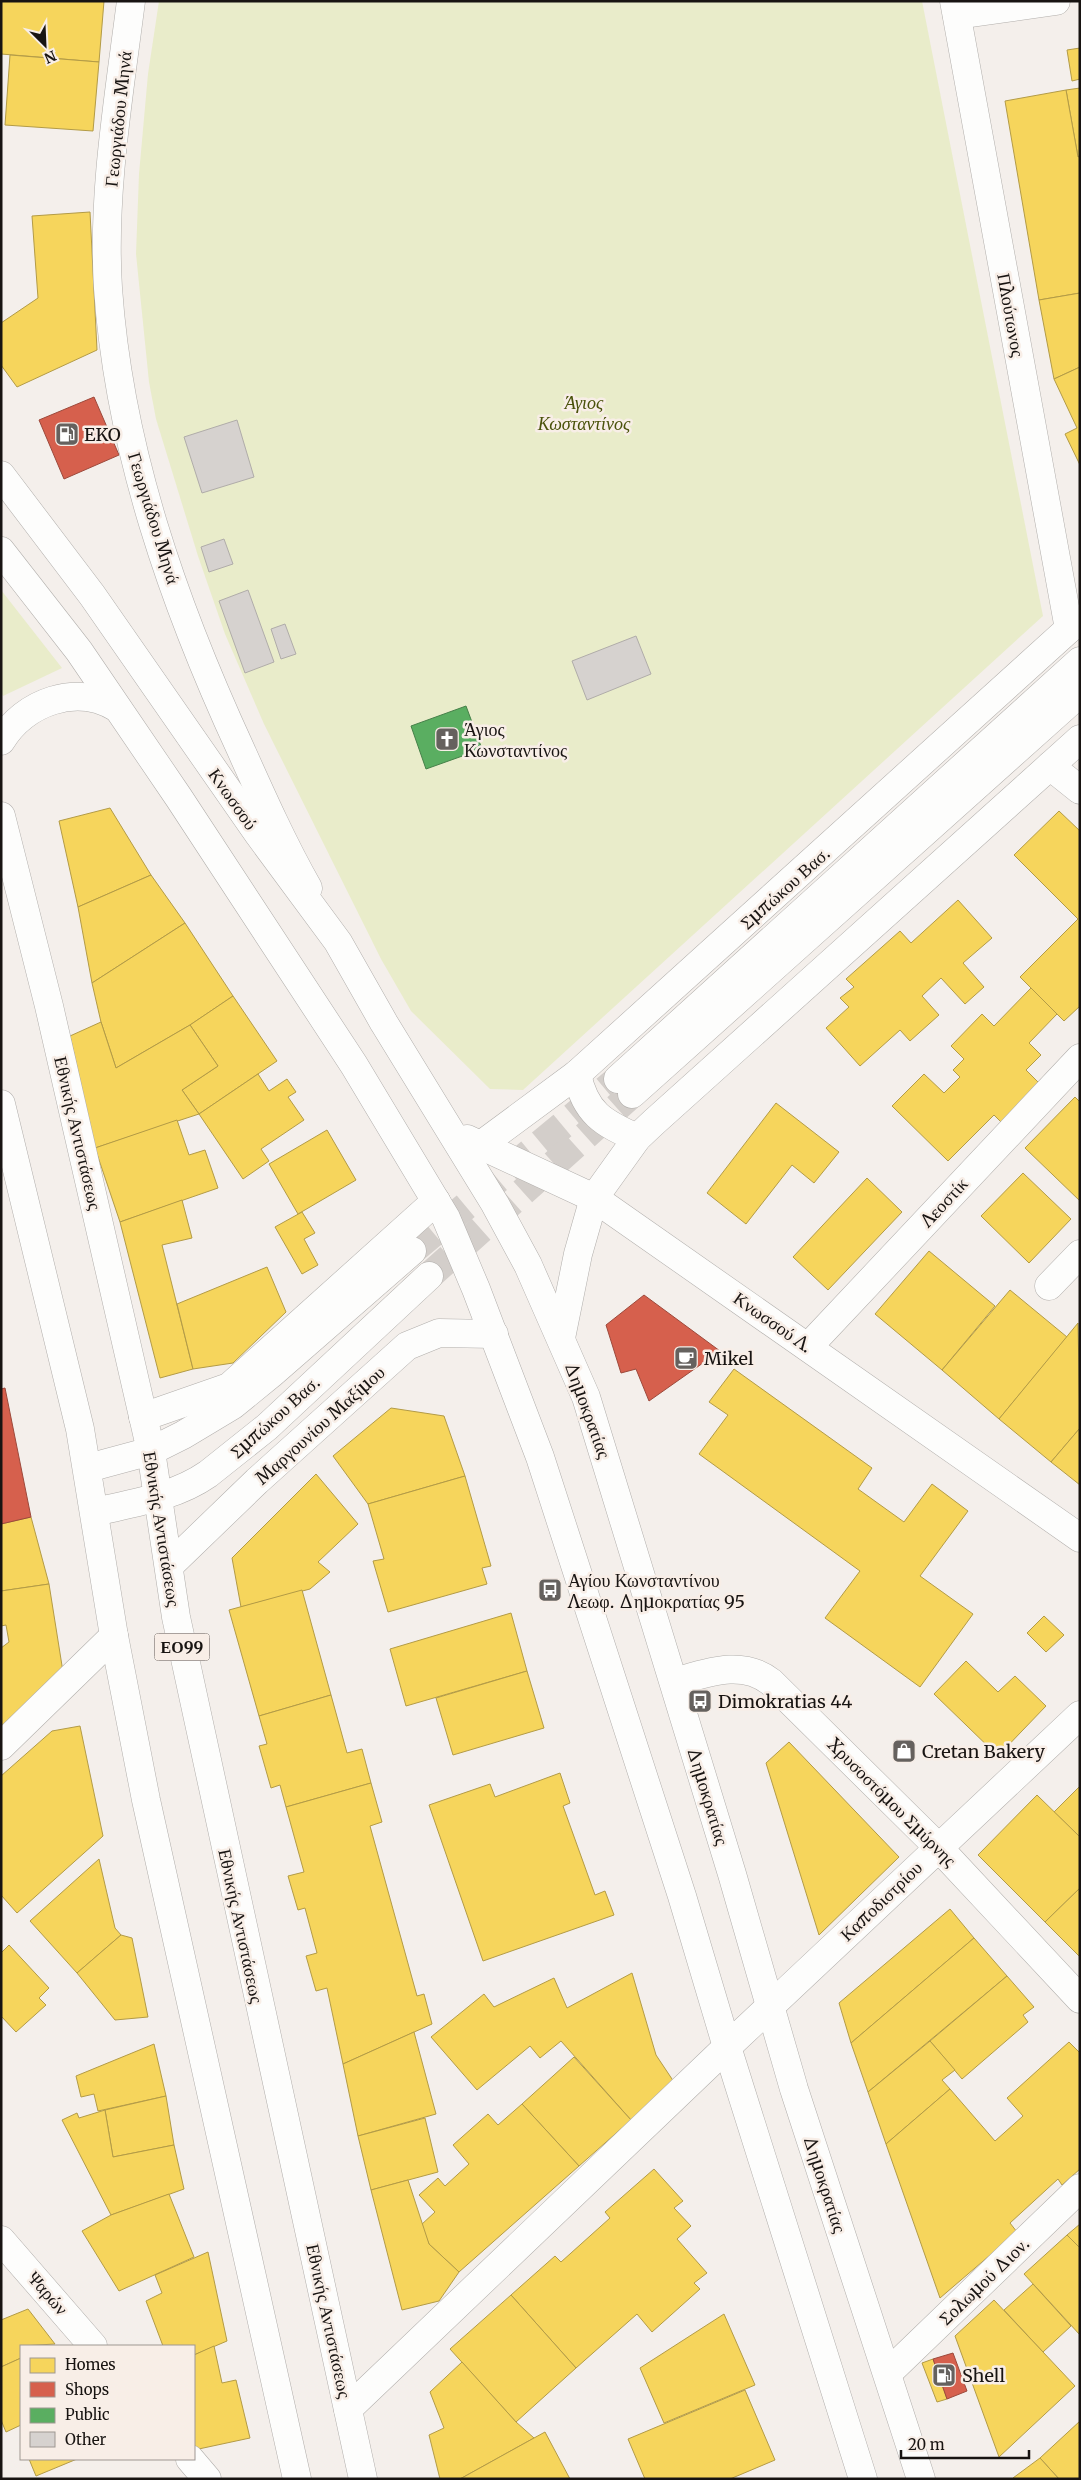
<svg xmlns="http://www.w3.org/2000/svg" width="1081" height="2480" font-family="Merriweather,serif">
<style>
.green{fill:#e9ecca}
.homes{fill:#f6d55c;stroke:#b39b46}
.shops{fill:#d6604d;stroke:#9d493b}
.public{fill:#5aae61;stroke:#468049}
.building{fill:#d6d2cf;stroke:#b0aca9}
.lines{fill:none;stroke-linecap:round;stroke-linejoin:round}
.major-tunnel{stroke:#d3ceca;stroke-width:28;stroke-dasharray:28 14;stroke-linecap:butt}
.minor-casing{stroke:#b1aeab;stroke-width:29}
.major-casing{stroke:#b1aeab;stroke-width:29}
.minor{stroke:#fdfdfc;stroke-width:28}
.major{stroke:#fdfdfc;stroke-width:28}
.labels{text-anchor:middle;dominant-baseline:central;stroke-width:5;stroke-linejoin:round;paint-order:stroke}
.shield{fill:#f8eee7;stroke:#5b5552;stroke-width:1}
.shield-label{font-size:16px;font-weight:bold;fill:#181412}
.street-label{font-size:18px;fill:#181412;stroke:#f8eee7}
.park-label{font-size:18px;font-style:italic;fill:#4a520b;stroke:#f8eee7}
.poi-label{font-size:18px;fill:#181412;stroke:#f8eee7;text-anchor:start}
</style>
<rect width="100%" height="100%" fill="#f4efeb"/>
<g class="green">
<polygon points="159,1 922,1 1043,616 523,1090 490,1089 411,1011 381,959 264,724 225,634 198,556 156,419 149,382 136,254 139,174 148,74"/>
<polygon points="1,590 62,668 3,696 1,692"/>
</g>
<g class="homes">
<polygon points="1,1 104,1 99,62 1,54"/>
<polygon points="1080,48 1080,79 1072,81 1067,50"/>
<polygon points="10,55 99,62 93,131 5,125"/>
<polygon points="1080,88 1080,156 1078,157 1066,90"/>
<polygon points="1066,90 1078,157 1080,156 1080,293 1039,300 1005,101"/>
<polygon points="90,212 97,350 17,387 1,365 1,323 38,298 32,216"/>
<polygon points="1080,293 1080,367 1054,379 1039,300"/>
<polygon points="1080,367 1080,465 1065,434 1077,428 1054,379"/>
<polygon points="110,808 151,875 78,907 59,821"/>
<polygon points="1059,811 1080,831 1080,1006 1064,1021 1020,977 1078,919 1014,855"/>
<polygon points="151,875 185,923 92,983 78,907"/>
<polygon points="958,900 992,938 963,963 984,987 965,1004 941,978 922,996 939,1015 910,1041 900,1030 860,1066 826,1028 849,1007 840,998 854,987 846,979 900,931 911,943"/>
<polygon points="185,923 233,996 190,1025 116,1068 101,1022 92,983"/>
<polygon points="1031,988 1057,1014 1029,1043 1041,1055 1026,1070 1041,1085 1003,1124 994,1115 948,1161 892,1106 924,1074 944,1093 960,1077 953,1070 964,1059 951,1046 982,1014 994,1026"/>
<polygon points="233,996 277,1061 199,1114 182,1090 218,1066 190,1025"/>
<polygon points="101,1022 116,1068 190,1025 218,1066 182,1090 199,1114 95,1148 70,1036"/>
<polygon points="258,1074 269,1091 287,1079 296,1092 288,1097 304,1120 261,1149 269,1161 243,1179 199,1114"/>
<polygon points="1075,1097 1080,1102 1080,1201 1025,1148"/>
<polygon points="776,1103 839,1152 814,1183 792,1165 746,1224 707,1193"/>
<polygon points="177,1120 189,1155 205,1150 218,1188 120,1222 95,1148"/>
<polygon points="327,1130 356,1180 298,1214 269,1164"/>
<polygon points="1023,1173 1071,1219 1029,1263 981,1216"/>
<polygon points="867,1178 902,1212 828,1290 793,1257"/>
<polygon points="182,1200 192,1238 162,1245 193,1369 160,1378 120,1222"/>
<polygon points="302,1212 315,1233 304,1239 318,1265 302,1274 275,1227"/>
<polygon points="929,1251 995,1306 942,1370 875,1314"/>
<polygon points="267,1267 286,1312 233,1363 193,1369 177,1304"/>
<polygon points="1010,1290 1067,1337 999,1419 942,1370"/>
<polygon points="1078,1323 1080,1428 1051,1462 999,1419"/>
<polygon points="734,1369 872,1468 858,1489 904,1522 932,1484 968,1511 920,1576 973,1614 920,1687 825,1618 860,1571 699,1454 728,1415 709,1402"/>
<polygon points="391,1408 444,1416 465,1476 368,1504 333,1456"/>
<polygon points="1080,1428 1080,1485 1051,1462"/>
<polygon points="316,1474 358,1524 318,1562 330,1572 310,1589 241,1607 232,1558"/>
<polygon points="465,1476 491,1566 482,1568 487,1584 388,1612 373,1561 384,1559 368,1504"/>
<polygon points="31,1517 49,1584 1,1591 1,1524"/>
<polygon points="49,1584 63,1672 1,1730 1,1648 9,1642 6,1625 1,1626 1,1591"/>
<polygon points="302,1590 331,1695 259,1716 229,1610"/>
<polygon points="511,1613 527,1671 406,1706 390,1649"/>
<polygon points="1044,1616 1064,1635 1046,1652 1027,1633"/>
<polygon points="966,1661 998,1692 1015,1676 1046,1706 998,1756 934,1694"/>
<polygon points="527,1671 544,1728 453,1755 436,1698"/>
<polygon points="331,1695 347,1753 362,1749 371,1783 286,1807 280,1785 271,1788 259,1746 267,1744 259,1716"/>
<polygon points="80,1726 103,1836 17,1913 1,1895 1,1776 52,1731"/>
<polygon points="789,1742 899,1857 819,1935 766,1763"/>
<polygon points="560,1773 570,1803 563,1806 595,1895 605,1891 614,1915 483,1961 429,1805 490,1784 495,1797"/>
<polygon points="371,1783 382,1822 370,1826 417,1996 424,1994 432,2024 343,2064 327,1988 316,1991 306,1956 317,1953 305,1908 298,1910 288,1876 304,1872 286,1807"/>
<polygon points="1080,1786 1080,1837 1054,1812"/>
<polygon points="1037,1795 1080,1837 1080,1888 1045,1922 978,1855"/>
<polygon points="99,1859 115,1928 121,1935 77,1973 30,1921"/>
<polygon points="1080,1888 1080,1957 1045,1922"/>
<polygon points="950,1909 974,1938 851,2043 839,2003"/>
<polygon points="121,1935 132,1938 148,2017 115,2020 77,1973"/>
<polygon points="974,1938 1007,1976 868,2092 851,2043"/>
<polygon points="9,1945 49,1988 39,1998 46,2005 16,2032 1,2016 1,1953"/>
<polygon points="632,1973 656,2055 674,2082 631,2120 561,2041 540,2058 530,2046 477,2090 431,2037 484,1994 494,2007 554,1978 567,2008"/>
<polygon points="1007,1976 1034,2007 1023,2015 1028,2022 962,2079 930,2041"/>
<polygon points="414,2032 436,2114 358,2136 343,2064"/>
<polygon points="930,2041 955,2070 942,2080 950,2089 886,2144 868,2092"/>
<polygon points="1069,2042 1080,2053 1080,2169 1062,2185 1058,2179 1010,2223 1017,2232 940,2298 886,2144 950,2089 995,2141 1023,2116 1007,2098"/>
<polygon points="154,2044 166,2096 98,2111 94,2094 81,2097 76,2076"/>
<polygon points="574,2057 631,2120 579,2166 522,2104"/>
<polygon points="166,2096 174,2145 113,2157 105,2110"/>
<polygon points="522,2104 579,2166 459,2272 429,2244 421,2225 435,2212 419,2195 438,2178 445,2186 469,2164 453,2145 488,2114 498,2125"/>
<polygon points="105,2110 113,2157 174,2145 184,2189 111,2215 62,2120 77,2113 79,2118"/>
<polygon points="425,2118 438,2172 371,2190 358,2136"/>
<polygon points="654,2169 683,2201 674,2208 691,2226 677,2239 707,2273 694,2283 700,2289 652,2332 637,2314 576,2368 511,2295 555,2256 561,2262 610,2218 605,2212"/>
<polygon points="408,2180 429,2244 459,2272 439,2301 402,2310 371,2190"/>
<polygon points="169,2194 194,2257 119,2291 82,2231 111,2215"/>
<polygon points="1080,2224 1080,2248 1067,2235"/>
<polygon points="1067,2235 1080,2248 1080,2335 1024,2274"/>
<polygon points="208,2252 227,2341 194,2355 194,2346 163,2346 146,2301 162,2293 155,2275"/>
<polygon points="1033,2284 1071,2326 1043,2352 1004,2310"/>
<polygon points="511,2295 576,2368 516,2422 450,2349"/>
<polygon points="994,2300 1075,2386 999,2457 955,2336"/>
<polygon points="28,2309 55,2344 21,2346 21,2358 1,2367 1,2320"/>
<polygon points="724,2314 755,2385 664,2423 640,2368"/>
<polygon points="214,2346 222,2383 236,2380 250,2438 194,2450 194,2355"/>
<polygon points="21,2358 21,2425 6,2432 1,2420 1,2367"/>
<polygon points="933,2359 947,2399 937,2402 922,2363"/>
<polygon points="462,2362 516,2422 534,2438 460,2479 440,2479 429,2435 444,2428 430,2392"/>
<polygon points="745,2390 775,2460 730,2479 645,2479 628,2439"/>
<polygon points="1080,2421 1080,2479 1059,2479 1040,2458"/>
<polygon points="545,2432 570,2479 460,2479 534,2438"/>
<polygon points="1040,2458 1059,2479 1013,2479 1013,2478"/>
<polygon points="29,2459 77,2459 36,2476"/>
</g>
<g class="shops">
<polygon points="94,397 119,455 64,479 39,420"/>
<polygon points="644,1295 720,1351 649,1401 636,1369 621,1373 606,1325"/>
<polygon points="5,1388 31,1517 1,1524 1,1389"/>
<polygon points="953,2353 967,2391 947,2399 933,2359"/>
</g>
<polygon class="public" points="466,706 482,749 426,769 411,726"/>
<g class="building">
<polygon points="237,420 254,477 202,493 184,437"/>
<polygon points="224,539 233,564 209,572 201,547"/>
<polygon points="248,590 274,662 245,673 219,601"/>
<polygon points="285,624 296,654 281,659 271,629"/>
<polygon points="636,636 651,674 587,700 572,661"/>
</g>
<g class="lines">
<g class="major-tunnel">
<polyline points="412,1251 618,1079"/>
<polyline points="429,1276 632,1094"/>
</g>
<g class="minor-casing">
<g id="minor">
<path d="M131,1C119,96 102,193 108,288C119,449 174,605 241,750C262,797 283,844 308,888"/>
<polyline points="954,1 1069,629"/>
<polyline points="957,15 1056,1"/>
<polyline points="1050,766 1080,790"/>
<path d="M577,1074C585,1113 603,1123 637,1138"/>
<polyline points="467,1139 594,1198 1080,1538"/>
<polyline points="481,1145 577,1074 1080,619"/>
<polyline points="594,1198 637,1138 654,1122 1080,739"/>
<polyline points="1049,1286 1080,1254"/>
<polyline points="808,1347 1080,1058"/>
<polyline points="143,1417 229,1387 436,1201"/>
<polyline points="169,1566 257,1481 407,1346 439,1333 494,1334"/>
<path d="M674,1682C707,1673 742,1659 771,1682L938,1847L1080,1999"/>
<polyline points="1,1746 114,1636"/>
<polyline points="1,2240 93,2346"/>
<polyline points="888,2373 1080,2188"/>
<polyline points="348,2409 727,2047 1080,1715"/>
<polyline points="190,2459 207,2479"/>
</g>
</g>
<g class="major-casing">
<g id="major">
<polyline points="1,475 92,595 259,835 338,942 384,1023 495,1204 528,1265 586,1397 732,1874 794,2089 921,2479"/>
<polyline points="1,551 79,651 179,798 354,1065 446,1218 476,1289 540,1457 682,1896 727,2047 863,2479"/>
<path d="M1,741C24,702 77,683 117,708"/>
<polyline points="1,816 49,1006 151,1451 176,1617 363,2479"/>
<polyline points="618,1079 1080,661"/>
<polyline points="632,1094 1080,693"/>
<polyline points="1,1104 80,1429 114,1636 146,1800 297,2479"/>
<polyline points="561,1338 578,1254 594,1198"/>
<polyline points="88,1468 151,1451 183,1435 233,1405 271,1374 412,1251"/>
<path d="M95,1512C133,1503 175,1497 208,1474L267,1427L429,1276"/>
</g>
</g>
<use href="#minor" class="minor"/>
<use href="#major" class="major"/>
</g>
<defs>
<g id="fuel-square" transform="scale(1.25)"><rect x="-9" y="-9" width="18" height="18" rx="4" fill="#65615e" stroke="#f8eee7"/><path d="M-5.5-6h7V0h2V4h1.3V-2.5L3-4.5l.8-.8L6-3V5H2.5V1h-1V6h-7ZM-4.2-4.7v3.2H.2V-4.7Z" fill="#fff"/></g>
<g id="church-square" transform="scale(1.25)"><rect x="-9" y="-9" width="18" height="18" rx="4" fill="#65615e" stroke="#f8eee7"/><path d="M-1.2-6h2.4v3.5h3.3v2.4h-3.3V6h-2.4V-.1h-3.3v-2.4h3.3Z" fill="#fff"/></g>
<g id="cafe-square" transform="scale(1.25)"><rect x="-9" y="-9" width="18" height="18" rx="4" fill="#65615e" stroke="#f8eee7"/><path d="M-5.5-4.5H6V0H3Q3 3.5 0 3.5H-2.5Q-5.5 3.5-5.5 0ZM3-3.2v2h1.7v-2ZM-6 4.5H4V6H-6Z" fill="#fff"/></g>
<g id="bus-square" transform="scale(1.25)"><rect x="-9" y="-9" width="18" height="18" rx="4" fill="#65615e" stroke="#f8eee7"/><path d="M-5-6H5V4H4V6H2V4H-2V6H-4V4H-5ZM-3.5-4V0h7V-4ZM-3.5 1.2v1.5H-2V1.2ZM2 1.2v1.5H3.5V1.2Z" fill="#fff"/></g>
<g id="shop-square" transform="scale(1.25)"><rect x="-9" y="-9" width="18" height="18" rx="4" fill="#65615e" stroke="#f8eee7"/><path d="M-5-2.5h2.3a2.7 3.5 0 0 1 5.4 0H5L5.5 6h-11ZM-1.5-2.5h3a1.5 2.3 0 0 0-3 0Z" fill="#fff"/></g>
</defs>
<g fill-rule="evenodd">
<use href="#fuel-square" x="67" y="434"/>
<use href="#church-square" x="447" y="739"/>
<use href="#cafe-square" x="686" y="1358"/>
<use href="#bus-square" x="550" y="1590"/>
<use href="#bus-square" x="700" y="1701"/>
<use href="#shop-square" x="904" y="1751"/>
<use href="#fuel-square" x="944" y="2375"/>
</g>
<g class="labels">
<rect class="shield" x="154.5" y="1633.5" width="55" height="27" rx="4"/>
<g class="shield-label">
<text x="182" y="1647">ΕΟ99</text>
</g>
<g class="street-label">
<text transform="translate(118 119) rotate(-84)">Γεωργιάδου Μηνά</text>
<text transform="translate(1011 315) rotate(80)">Πλούτωνος</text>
<text transform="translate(154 518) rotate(73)">Γεωργιάδου Μηνά</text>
<text transform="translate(233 799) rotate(55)">Κνωσσού</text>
<text transform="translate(785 888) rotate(-42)">Σμπώκου Βασ.</text>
<text transform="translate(78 1133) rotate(77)">Εθνικής Αντιστάσεως</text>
<text transform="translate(944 1202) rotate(-47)">Λεοστίκ</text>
<text transform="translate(773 1322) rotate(35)">Κνωσσού Λ.</text>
<text transform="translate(588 1410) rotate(70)">Δημοκρατίας</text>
<text transform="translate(275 1417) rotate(-42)">Σμπώκου Βασ.</text>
<text transform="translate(320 1425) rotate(-42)">Μαργουνίου Μαξίμου</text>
<text transform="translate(162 1529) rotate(81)">Εθνικής Αντιστάσεως</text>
<text transform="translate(708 1796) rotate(73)">Δημοκρατίας</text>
<text transform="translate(892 1802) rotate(45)">Χρυσοστόμου Σμύρνης</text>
<text transform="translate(881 1901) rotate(-44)">Καποδιστρίου</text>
<text transform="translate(241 1926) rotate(78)">Εθνικής Αντιστάσεως</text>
<text transform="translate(825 2184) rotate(72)">Δημοκρατίας</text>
<text transform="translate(984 2281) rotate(-44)">Σολωμού Διον.</text>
<text transform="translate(48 2293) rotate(49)">Ψαρών</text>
<text transform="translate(329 2321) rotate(78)">Εθνικής Αντιστάσεως</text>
</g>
<g class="park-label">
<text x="584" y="402">Άγιος<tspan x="584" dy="21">Κωσταντίνος</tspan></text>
</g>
<g class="poi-label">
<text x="84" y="434">EKO</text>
<text x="464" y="729">Άγιος<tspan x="464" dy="21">Κωνσταντίνος</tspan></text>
<text x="704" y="1358">Mikel</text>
<text x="568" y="1580">Αγίου Κωνσταντίνου<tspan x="568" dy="21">Λεωφ. Δημοκρατίας 95</tspan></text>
<text x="718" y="1701">Dimokratias 44</text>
<text x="922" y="1751">Cretan Bakery</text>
<text x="962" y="2375">Shell</text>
</g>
</g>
<rect width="1081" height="2480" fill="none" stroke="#181412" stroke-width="5"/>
<rect x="20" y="2345" width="175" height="115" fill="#f8eee7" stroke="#9e9792"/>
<rect x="30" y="2358" width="25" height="15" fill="#f6d55c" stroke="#9e9792"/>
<text x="65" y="2370" font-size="15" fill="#181412">Homes</text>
<rect x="30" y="2382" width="25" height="15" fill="#d6604d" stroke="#9e9792"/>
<text x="65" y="2395" font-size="15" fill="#181412">Shops</text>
<rect x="30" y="2408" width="25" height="15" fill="#5aae61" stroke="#9e9792"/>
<text x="65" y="2420" font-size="15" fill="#181412">Public</text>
<rect x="30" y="2432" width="25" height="15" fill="#d6d2cf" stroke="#9e9792"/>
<text x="65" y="2445" font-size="15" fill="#181412">Other</text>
<g transform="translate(45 45) rotate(156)" stroke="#f8eee7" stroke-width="4" paint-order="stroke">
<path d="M0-4L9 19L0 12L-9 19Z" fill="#181412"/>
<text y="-8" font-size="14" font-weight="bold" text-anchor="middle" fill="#181412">N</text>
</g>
<path d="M901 2450v8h128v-8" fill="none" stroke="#181412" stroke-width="2.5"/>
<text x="908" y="2450" font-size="15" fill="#181412" stroke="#f8eee7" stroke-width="4" paint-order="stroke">20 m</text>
</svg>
